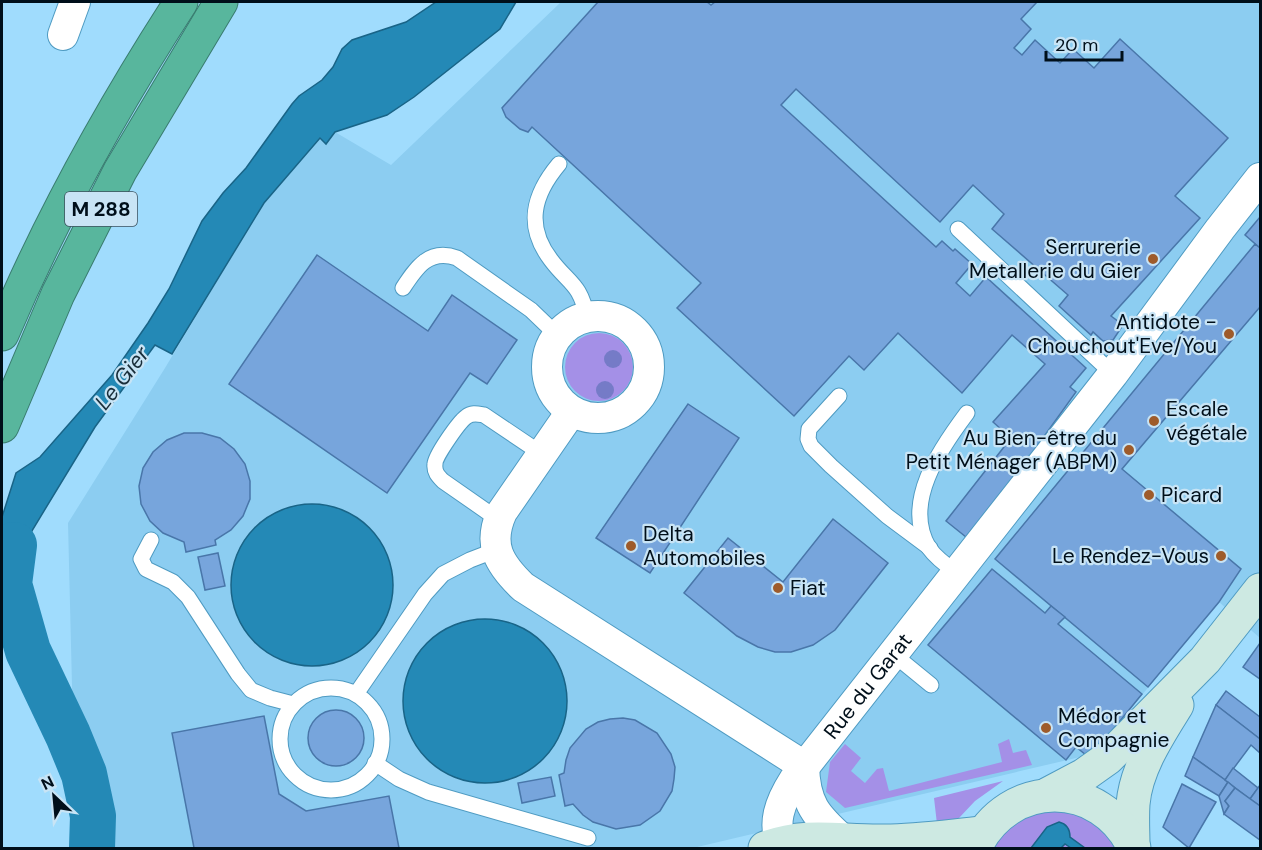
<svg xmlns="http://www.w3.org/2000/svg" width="1262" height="850" font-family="'DM Sans',sans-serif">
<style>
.built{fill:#8ccdf1}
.green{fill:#a490e7}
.water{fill:#2489b6;stroke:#196487;stroke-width:1.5}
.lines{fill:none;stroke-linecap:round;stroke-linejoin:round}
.river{stroke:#2489b6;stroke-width:46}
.building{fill:#77a5dc;stroke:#4976a9;stroke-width:1.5}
.lane-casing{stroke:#4f9bc2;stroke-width:17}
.street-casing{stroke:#4f9bc2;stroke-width:32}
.secondary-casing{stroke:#4f9bc2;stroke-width:35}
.highway-casing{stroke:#397c6f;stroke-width:35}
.lane{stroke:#fff;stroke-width:15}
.street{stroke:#fff;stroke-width:30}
.secondary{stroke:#cde9e2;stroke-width:33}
.highway{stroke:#58b69d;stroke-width:33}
.tree{fill:#757bc7}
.poi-dot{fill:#9e5b2b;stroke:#c8e4f5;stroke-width:2}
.labels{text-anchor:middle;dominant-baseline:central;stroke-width:4.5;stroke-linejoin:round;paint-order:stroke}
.shield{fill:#c8e4f5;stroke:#3c4f5c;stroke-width:1.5}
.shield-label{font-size:20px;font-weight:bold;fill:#000f1a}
.poi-label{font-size:21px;fill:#000f1a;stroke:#c8e4f5;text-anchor:start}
.street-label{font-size:21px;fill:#000f1a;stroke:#c8e4f5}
.water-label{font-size:22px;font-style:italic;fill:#192e3a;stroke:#c8e4f5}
</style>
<rect width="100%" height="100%" fill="#a0dcfd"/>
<polygon class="built" points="561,2 1260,2 1260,638 1219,602 1093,754 693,848 76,848 68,523 165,368 264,203 320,138 326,144 335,132 391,165"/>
<g class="green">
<circle cx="599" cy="367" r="34"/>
<polygon points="1009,739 1013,753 1026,750 1032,765 845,808 826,792 830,762 845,744 861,758 851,771 865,783 877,769 883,768 889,791 1002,762 998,744"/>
<polygon points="1003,781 975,801 959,818 937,824 934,798"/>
<path d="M1042,808C1081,815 1093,812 1115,848H987L1001,828Z"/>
</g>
<g class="water">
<path d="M436,2H516L500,29L414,97L387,115L335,132L326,144L320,138L264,203L172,354L155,345L95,427L30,534C13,569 13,601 18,638H2V517L16,473L40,457L112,375L148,323L169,289L202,221L223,193L246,168L292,104L299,96L322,80L333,67L342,49L352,40L406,22Z"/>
<circle cx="312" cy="585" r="81"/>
<circle cx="485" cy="701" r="82"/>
<path d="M1059,822C1067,824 1070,829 1070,837L1085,848H1071L1065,844L1061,848H1031L1047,827Z"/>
</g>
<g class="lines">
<polyline class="river" points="14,545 9,584 28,651 68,735 84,774 93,816 92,848"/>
</g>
<g class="building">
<polygon points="598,2 707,2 711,5 715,2 1037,2 1021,19 1031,29 1014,48 1022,55 1035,40 1060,63 1073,49 1094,68 1120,39 1228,138 1175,196 1200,218 1111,316 1123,325 1113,340 1103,341 1093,332 1091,335 1059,306 1068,295 992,229 1004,214 973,185 940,222 796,89 781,105 936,247 942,241 953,251 955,249 972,264 956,283 970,296 986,277 1086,368 1070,387 1076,392 1030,456 966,537 946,521 1011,438 993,422 1045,364 1012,335 962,393 898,333 864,370 849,356 794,416 677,308 701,283 532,127 528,132 520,129 506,117 502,108"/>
<polygon points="1260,217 1260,248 1245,235"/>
<polygon points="1255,244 1260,248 1260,307 1122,469 1241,569 1219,602 1148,687 995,559"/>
<polygon points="317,255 428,331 452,295 517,340 487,384 470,373 387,493 229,384"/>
<polygon points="688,404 739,438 650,573 596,538"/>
<polygon points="184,433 202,433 220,438 234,449 245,464 250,481 250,499 243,516 231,530 215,540 216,545 186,552 184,542 163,533 150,521 141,504 139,486 143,468 153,452 167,440"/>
<polygon points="833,519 888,563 835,630 813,645 791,652 775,652 758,647 737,636 684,593 728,538 783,582"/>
<polygon points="218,553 225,586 205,590 198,557"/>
<polygon points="992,569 1045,613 1051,606 1065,617 1058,624 1142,694 1093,754 1086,755 1076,747 1066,760 928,645"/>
<polygon points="1260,643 1260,679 1243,667"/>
<polygon points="1226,691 1260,717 1260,739 1216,705"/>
<polygon points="1216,705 1260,739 1260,753 1251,745 1225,780 1193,757"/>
<circle cx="336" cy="738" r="28"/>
<polygon points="264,716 279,794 306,811 389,796 399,848 194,848 172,733"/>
<polygon points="623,718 635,720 657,733 671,754 675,767 674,779 672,791 660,811 640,825 616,829 593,822 583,815 573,804 565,806 559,775 564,773 566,760 570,748 586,729 598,722 610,719"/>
<polygon points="1193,757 1228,782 1219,796 1185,776"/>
<polygon points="1233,768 1258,788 1250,799 1225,780"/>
<polygon points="551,777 555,796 522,803 518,783"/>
<polygon points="1228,782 1235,788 1225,801 1229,806 1224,814 1219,796"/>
<polygon points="1182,784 1216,802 1189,848 1163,827"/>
<polygon points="1260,785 1260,806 1250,799"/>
<polygon points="1235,788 1260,806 1260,840 1224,814 1229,806 1225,801"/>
</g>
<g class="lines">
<g class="lane-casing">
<g id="lane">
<path d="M559,164C533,195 525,226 551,260C569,284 580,283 587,317"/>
<polyline points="958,229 1113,374"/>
<path d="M403,288C416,268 429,248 457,258L531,310L557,335"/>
<polyline points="839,396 809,429 808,439 811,446 831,466 887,516 930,548"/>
<path d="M499,520L443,481C438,476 434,472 435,464C435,456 459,422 466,417C472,412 478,414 484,415L542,454"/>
<polyline points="151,540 141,559 146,569 173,582 188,597 238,674 251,690 270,698 293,704"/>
<path d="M957,573C947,566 936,558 929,548C902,503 940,449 967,413"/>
<polyline points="893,654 931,685"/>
<circle cx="331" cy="739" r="51"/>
<polyline points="356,694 425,594 443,574 470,560 496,550"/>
<polyline points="375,763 399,779 428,792 588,838"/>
</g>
</g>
<g class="street-casing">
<g id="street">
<polyline points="63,35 75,2"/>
<circle cx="598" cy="367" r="51"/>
<path d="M571,412L502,512C487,545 499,564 523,587L804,766"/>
<path d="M804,766C805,804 816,816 843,840"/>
<path id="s1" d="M783,848C771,824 780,802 794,780L1113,374L1220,229L1260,178"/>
</g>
</g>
<g class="secondary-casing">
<g id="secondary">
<polyline points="1048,794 1084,775 1108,758 1205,660 1260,590"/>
<path d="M1133,846C1133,832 1132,818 1133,804C1136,768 1159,734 1177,705"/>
<path d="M765,848C810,832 839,842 885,841C917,841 950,836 982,833"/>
<path d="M975,848C1008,778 1101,777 1134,848"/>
</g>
</g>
<g class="highway-casing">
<g id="highway">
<path d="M2,334C51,218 113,107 181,2"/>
<polyline points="2,426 58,294 120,171 221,2"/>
</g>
</g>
<use href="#lane" class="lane"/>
<use href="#street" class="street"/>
<use href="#secondary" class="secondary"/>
<use href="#highway" class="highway"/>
</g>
<g class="tree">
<circle cx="613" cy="359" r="9"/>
<circle cx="605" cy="390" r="9"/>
</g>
<g class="poi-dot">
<circle cx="1153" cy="259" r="6"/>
<circle cx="1229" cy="334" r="6"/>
<circle cx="1154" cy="421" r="6"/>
<circle cx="1129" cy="450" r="6"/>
<circle cx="1149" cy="495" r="6"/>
<circle cx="631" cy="546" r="6"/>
<circle cx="1221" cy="556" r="6"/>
<circle cx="778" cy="588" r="6"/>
<circle cx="1046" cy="728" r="6"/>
</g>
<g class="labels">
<rect class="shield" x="65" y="192" width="72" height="34" rx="4.5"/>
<g class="shield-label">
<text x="101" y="209">M 288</text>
</g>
<g class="poi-label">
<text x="1141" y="247" text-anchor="end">Serrurerie<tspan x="1141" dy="24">Metallerie du Gier</tspan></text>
<text x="1217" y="322" text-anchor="end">Antidote -<tspan x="1217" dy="24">Chouchout'Eve/You</tspan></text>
<text x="1166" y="409">Escale<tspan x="1166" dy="24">végétale</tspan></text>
<text x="1117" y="438" text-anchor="end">Au Bien-être du<tspan x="1117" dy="24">Petit Ménager (ABPM)</tspan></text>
<text x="1161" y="495">Picard</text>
<text x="643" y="534">Delta<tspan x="643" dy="24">Automobiles</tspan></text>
<text x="1209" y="556" text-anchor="end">Le Rendez-Vous</text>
<text x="790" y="588">Fiat</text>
<text x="1058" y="716">Médor et<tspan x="1058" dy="24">Compagnie</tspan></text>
</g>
<g class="street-label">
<text stroke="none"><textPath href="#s1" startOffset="192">Rue du Garat</textPath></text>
</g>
<g class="water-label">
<text transform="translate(122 378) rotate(-52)">Le Gier</text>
</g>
</g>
<rect width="1262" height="850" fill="none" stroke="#000f1a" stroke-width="6"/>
<g transform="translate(54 796) rotate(334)" stroke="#c8e4f5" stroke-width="4.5" paint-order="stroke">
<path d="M0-4.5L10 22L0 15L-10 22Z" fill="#000f1a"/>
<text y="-9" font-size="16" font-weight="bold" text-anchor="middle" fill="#000f1a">N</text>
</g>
<path d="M1046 51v9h76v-9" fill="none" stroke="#000f1a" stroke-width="3"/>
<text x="1055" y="51" font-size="18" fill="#000f1a" stroke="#c8e4f5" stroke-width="4.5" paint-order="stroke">20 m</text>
</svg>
